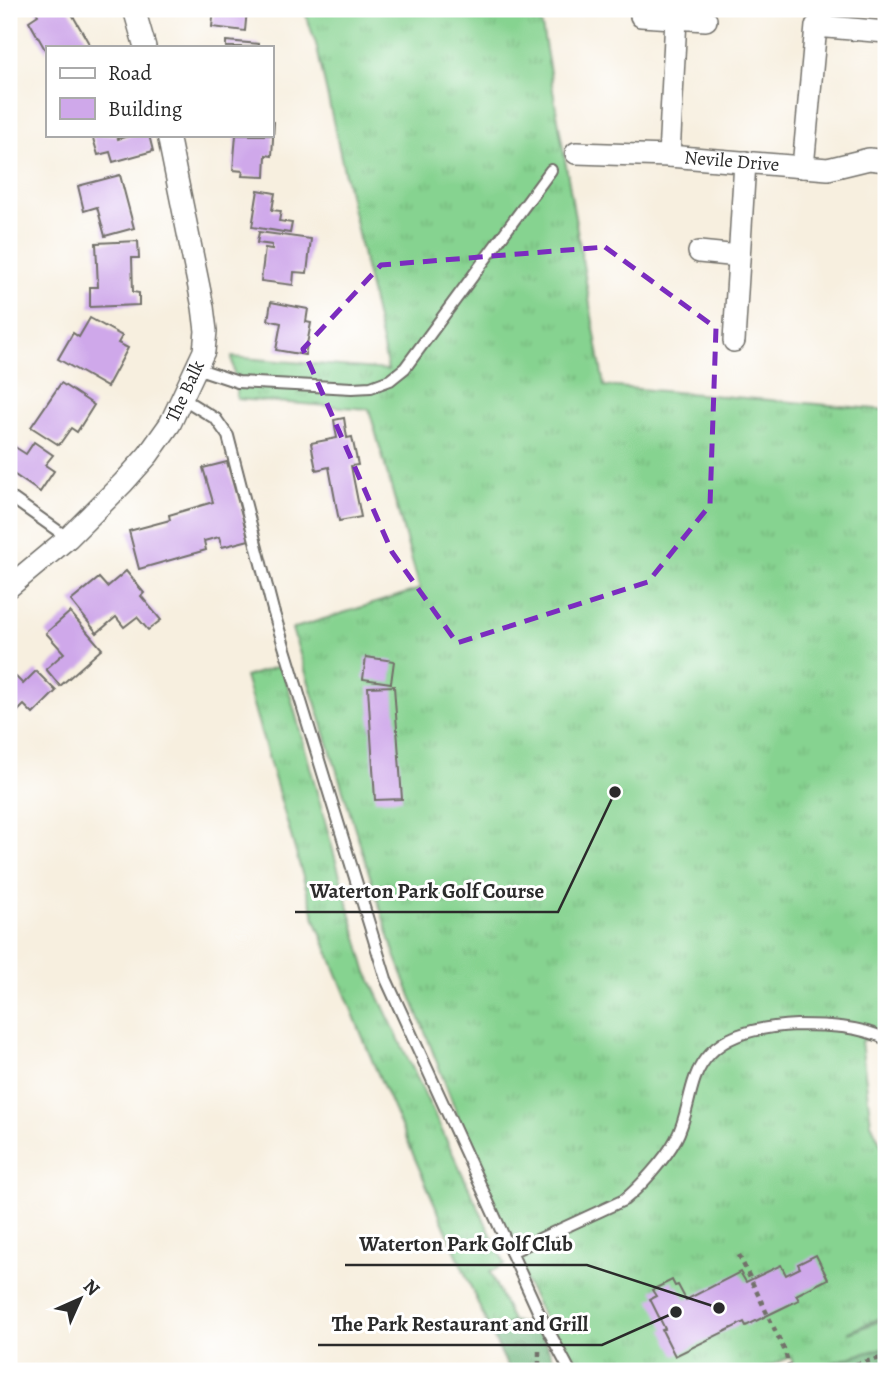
<svg xmlns="http://www.w3.org/2000/svg" width="895" height="1380" font-family="Alegreya,serif">
<style>
.grass{fill:url(#grass-tufts);stroke:#587f5e;stroke-width:2}
.forest{fill:url(#forest-crowns);stroke:#4c7052;stroke-width:2}
.building{fill:#cfa8ea}
.lines{fill:none;stroke-linecap:round;stroke-linejoin:round}
.service-casing{stroke:#72706a;stroke-width:14}
.minor-casing{stroke:#72706a;stroke-width:24}
.path{stroke:#72706a;stroke-width:4.5;stroke-dasharray:5 5;stroke-linecap:butt}
.service{stroke:#fff;stroke-width:10}
.minor{stroke:#fff;stroke-width:21}
.marked{fill:none;stroke:#7b2cbf;stroke-width:5;stroke-dasharray:14 9;stroke-linejoin:round}
.labels{text-anchor:middle;dominant-baseline:central;stroke-width:6;stroke-linejoin:round;paint-order:stroke}
.street-label{font-size:19px;fill:#2b2b2b;stroke:#fff}
.leader{fill:none;stroke:#2b2b2b;stroke-width:2.5}
.callout-dot{fill:#2b2b2b;stroke:#fff;stroke-width:2.5}
.callout-label{font-size:21px;text-anchor:middle;font-weight:bold;fill:#2b2b2b;stroke:#fff;stroke-width:6;stroke-linejoin:round;paint-order:stroke}
</style>
<defs>
<pattern id="grass-tufts" width="24" height="20" patternUnits="userSpaceOnUse" patternTransform="scale(1.75)"><rect width="24" height="20" fill="#86d390"/><path d="M3 7l-1-3M5 7V3M7 7l1-3M15 17l-1-3M17 17v-4M19 17l1-3" fill="none" stroke="#74b57c"/></pattern>
<pattern id="forest-crowns" width="20" height="18" patternUnits="userSpaceOnUse" patternTransform="scale(1.75)"><rect width="20" height="18" fill="#6cb57a"/><path d="M2 6a3 3 0 1 1 6 0M12 15a3 3 0 1 1 6 0" fill="none" stroke="#599364"/></pattern>
</defs>
<rect width="100%" height="100%" fill="#fff"/>
<filter id="ink" filterUnits="userSpaceOnUse"><feTurbulence type="fractalNoise" baseFrequency=".0143" numOctaves="2"/><feDisplacementMap in="SourceGraphic" scale="14" xChannelSelector="R" yChannelSelector="G"/><feConvolveMatrix kernelMatrix="1 2 1 2 8 2 1 2 1" color-interpolation-filters="sRGB"/></filter>
<filter id="wash" filterUnits="userSpaceOnUse"><feTurbulence type="fractalNoise" baseFrequency=".00686" numOctaves="4" result="noise"/><feDisplacementMap in="SourceGraphic" scale="28" xChannelSelector="R" yChannelSelector="G"/><feGaussianBlur stdDeviation="1.57" result="paint"/><feColorMatrix in="noise" values="0 0 0 0 0 0 0 0 0 0 0 0 0 0 0 0 0 1.4 0 .05"/><feComposite in="paint" operator="in"/></filter>
<g filter="url(#wash)">
<rect width="100%" height="100%" fill="#f7efdf"/>
<g class="grass">
<polygon points="304,9 539,9 604,386 886,410 886,1034 861,1041 871,1123 886,1155 886,1315 849,1332 850,1333 886,1318 886,1347 804,1371 795,1371 791,1357 757,1371 570,1371 511,1252 395,955 292,629 420,589 369,409 237,399 232,357 388,370 316,44"/>
<polygon points="282,665 366,970 505,1264 490,1272 512,1321 491,1333 372,1060 316,922 245,677"/>
</g>
<g class="forest">
<polygon points="512,1321 538,1328 560,1371 510,1371 491,1333"/>
<polygon points="886,1347 886,1371 804,1371"/>
</g>
<g id="blocks">
<g class="building">
<polygon points="35,9 69,9 91,47 47,47 47,53 29,21 38,15"/>
<polygon points="214,9 247,9 245,31 212,27"/>
<polygon points="226,41 259,44 259,47 226,47"/>
<polygon points="271,122 274,122 272,156 266,155 265,177 242,176 243,171 233,170 236,135 271,135"/>
<polygon points="92,135 117,135 118,139 132,135 149,135 153,151 113,162 110,152 98,155"/>
<polygon points="120,175 134,228 105,236 97,207 84,211 78,186"/>
<polygon points="258,190 275,193 272,210 281,211 279,221 292,223 290,233 252,227"/>
<polygon points="259,232 311,239 307,273 294,272 293,285 261,281 265,248 272,249 272,245 257,243"/>
<polygon points="138,241 139,258 132,258 133,292 139,293 139,305 90,307 90,287 98,287 96,243"/>
<polygon points="271,302 308,309 306,322 311,323 305,355 276,350 281,323 268,320"/>
<polygon points="90,318 122,336 118,343 128,348 107,387 58,359 73,333 79,337"/>
<polygon points="61,383 94,405 77,432 71,428 59,445 31,427"/>
<polygon points="344,418 347,438 352,437 358,465 351,466 361,517 339,521 329,467 316,470 311,443 337,438 334,420"/>
<polygon points="34,442 53,455 45,465 54,471 40,492 9,471 9,456 15,447 26,454"/>
<polygon points="227,462 249,540 222,547 219,537 204,541 206,550 139,569 129,531 170,520 169,515 213,502 203,468"/>
<polygon points="126,571 144,593 141,596 161,620 148,630 137,617 124,627 116,617 97,633 71,601 99,578 107,587"/>
<polygon points="70,612 102,649 60,686 46,669 64,653 46,633"/>
<polygon points="366,657 394,661 391,683 363,679"/>
<polygon points="9,670 23,684 36,671 56,691 33,714 24,705 9,720"/>
<polygon points="394,686 402,799 375,800 368,687"/>
<polygon points="816,1255 828,1279 796,1295 799,1300 768,1315 746,1326 744,1322 675,1356 662,1330 665,1329 650,1299 656,1296 652,1290 672,1280 675,1286 678,1285 686,1300 740,1272 746,1282 781,1265 786,1275 800,1268 798,1264"/>
</g>
</g>
</g>
<g filter="url(#ink)">
<use href="#blocks" fill-opacity="0" stroke="#72706a" stroke-width="2"/>
<g class="lines">
<g class="service-casing">
<g id="service">
<polyline points="196,368 238,382 352,388 371,387 390,380 405,368 551,170"/>
<polyline points="182,398 216,419 228,436 273,610 386,979 538,1311 570,1371"/>
<polyline points="9,496 68,538"/>
<path d="M511,1252L624,1200C641,1186 666,1158 676,1139C686,1121 688,1097 695,1078C711,1034 757,1027 797,1025C826,1025 860,1026 886,1039"/>
</g>
</g>
<g class="minor-casing">
<g id="minor">
<polyline points="134,9 145,47"/>
<polyline points="641,16 706,20"/>
<path id="s1" d="M576,153L669,156L828,169L869,159L886,161"/>
<polyline points="669,156 676,18"/>
<polyline points="803,167 816,26 886,32"/>
<polyline points="699,252 739,256"/>
<polyline points="734,341 745,162"/>
<path id="s2" d="M9,587L68,538L123,483L148,455L170,424L204,351L206,331L203,307L168,135"/>
</g>
</g>
<g class="path">
<polyline points="739,1255 785,1351 790,1371"/>
<polyline points="539,1351 539,1371"/>
<polyline points="826,1371 886,1357"/>
</g>
<use href="#service" class="service"/>
<use href="#minor" class="minor"/>
</g>
</g>
<path class="marked" d="M605,247L716,328L710,505L648,582L457,643L392,552L303,349L381,265Z"/>
<g class="labels">
<g class="street-label">
<text stroke="none"><textPath href="#s1" startOffset="156">Nevile Drive</textPath></text>
<text stroke="none"><textPath href="#s2" startOffset="266">The Balk</textPath></text>
</g>
</g>
<path class="leader" d="M615 792L558 912H295M719 1308L587 1265H345M676 1312L602 1345H318"/>
<g class="callout-dot">
<circle cx="615" cy="792" r="7"/>
<circle cx="719" cy="1308" r="7"/>
<circle cx="676" cy="1312" r="7"/>
</g>
<g class="callout-label">
<text x="427" y="898">Waterton Park Golf Course</text>
<text x="466" y="1251">Waterton Park Golf Club</text>
<text x="460" y="1331">The Park Restaurant and Grill</text>
</g>
<rect width="895" height="1380" fill="none" stroke="#fff" stroke-width="35"/>
<rect x="46" y="46" width="228" height="91" fill="#ffffff" stroke="#aaaaaa" stroke-width="2"/>
<rect x="60" y="68" width="35" height="10" fill="#ffffff" stroke="#aaaaaa" stroke-width="2"/>
<text x="108" y="80" font-size="21" fill="#2b2b2b">Road</text>
<rect x="60" y="98" width="35" height="21" fill="#cfa8ea" stroke="#aaaaaa" stroke-width="2"/>
<text x="108" y="116" font-size="21" fill="#2b2b2b">Building</text>
<g transform="translate(80 1299) rotate(45)" stroke="#ffffff" stroke-width="5" paint-order="stroke">
<path d="M0-5L12 26L0 18L-12 26Z" fill="#2b2b2b"/>
<text y="-10" font-size="19" font-weight="bold" text-anchor="middle" fill="#2b2b2b">N</text>
</g>
</svg>
